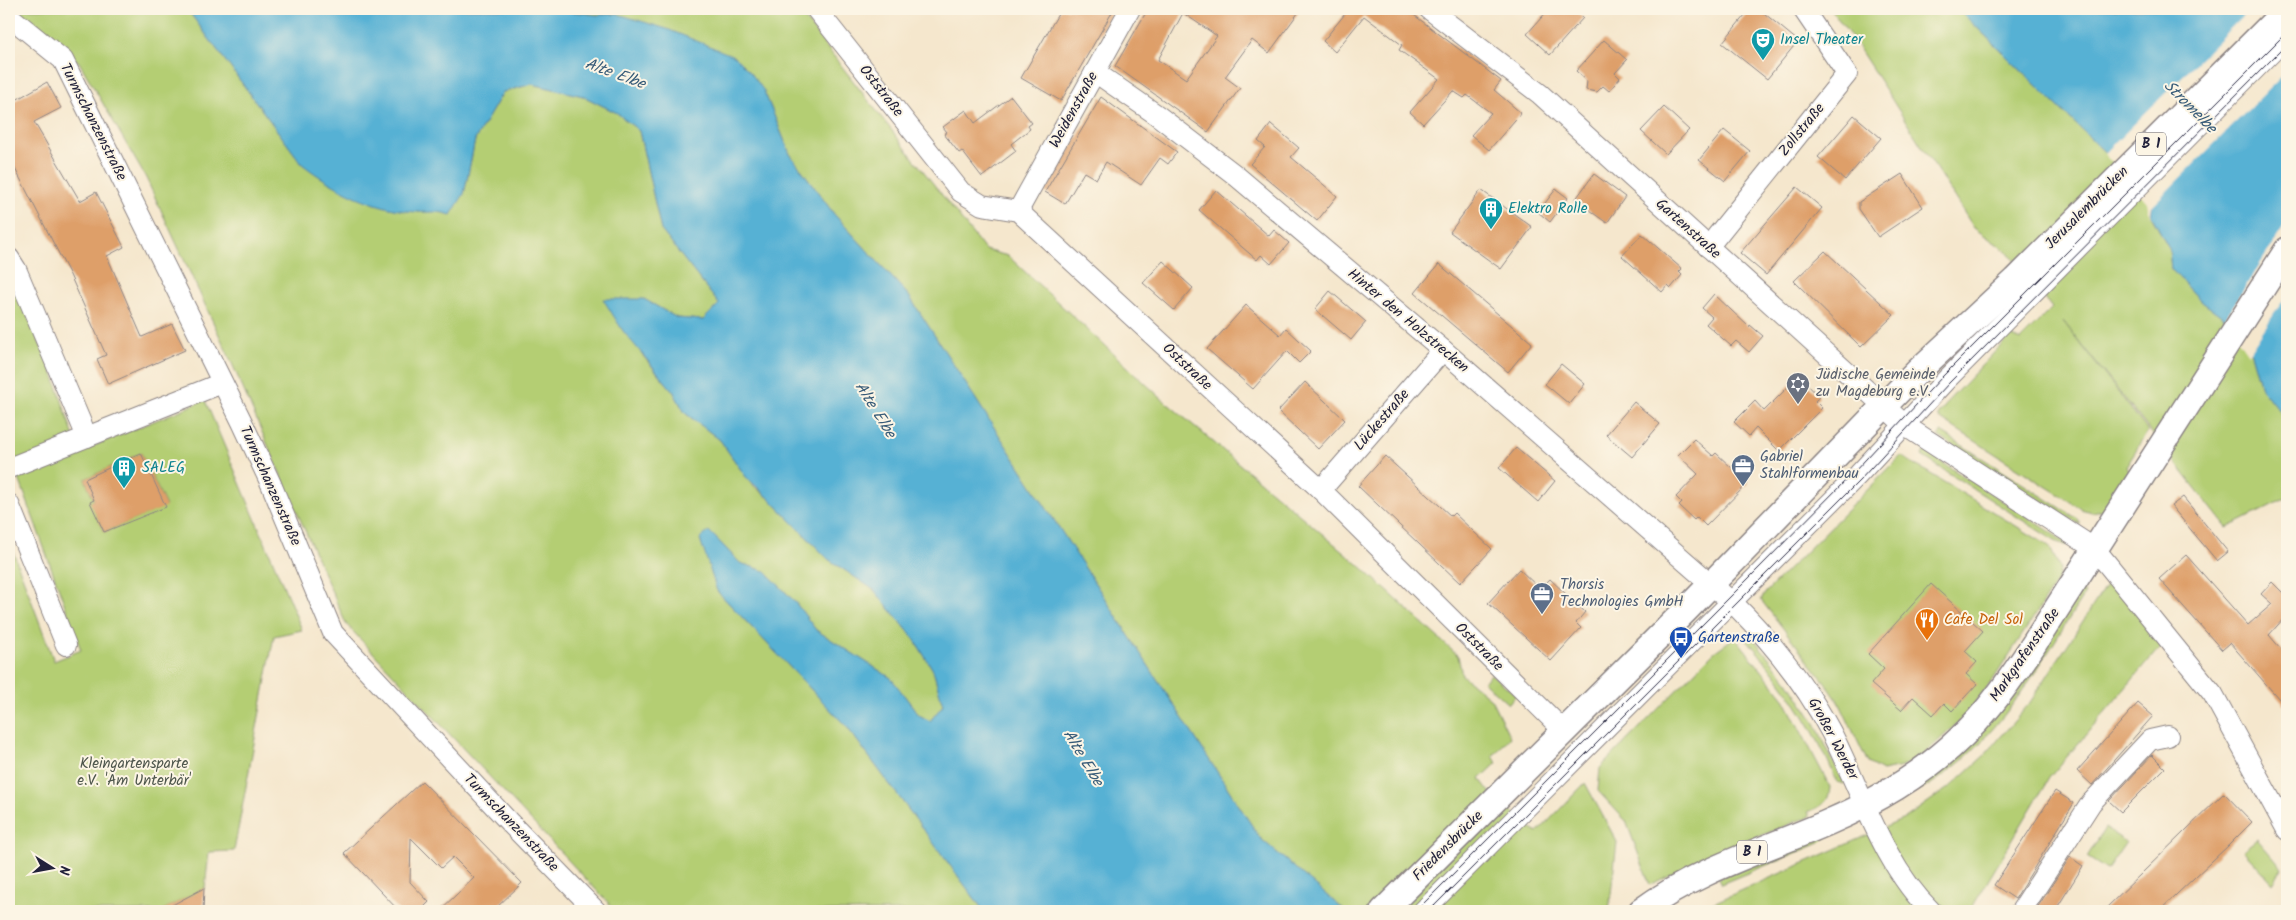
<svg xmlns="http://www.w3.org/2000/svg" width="2296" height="920" font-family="Kalam,sans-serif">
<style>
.green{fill:#b4ce73;stroke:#6b7857;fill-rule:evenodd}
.water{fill:#56b1d4;stroke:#3c6a88}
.pier{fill:#f5e7cd}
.building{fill:#de9f69;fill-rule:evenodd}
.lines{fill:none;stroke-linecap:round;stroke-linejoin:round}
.minor-casing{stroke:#8c8484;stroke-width:22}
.major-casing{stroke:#8c8484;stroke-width:28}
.minor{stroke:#fff;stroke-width:20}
.major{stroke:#fff;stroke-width:25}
.tram{stroke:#22223b;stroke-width:1}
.labels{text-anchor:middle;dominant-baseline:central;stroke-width:4;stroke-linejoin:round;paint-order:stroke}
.shield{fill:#fcf5e5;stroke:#63616e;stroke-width:1}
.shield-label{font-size:14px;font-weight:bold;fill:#22223b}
.culture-label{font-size:15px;fill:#0d838f;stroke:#fcf5e5;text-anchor:start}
.street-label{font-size:15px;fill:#22223b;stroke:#fcf5e5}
.worship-label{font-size:15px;fill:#5b616d;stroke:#fcf5e5;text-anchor:start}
.service-label{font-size:15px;fill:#4e5e75;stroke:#fcf5e5;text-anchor:start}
.food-label{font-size:15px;fill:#c56008;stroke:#fcf5e5;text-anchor:start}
.transit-label{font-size:15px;fill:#164399;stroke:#fcf5e5;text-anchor:start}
.park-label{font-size:15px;fill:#4e564c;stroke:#fcf5e5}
.water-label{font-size:16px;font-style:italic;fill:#375b78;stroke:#fcf5e5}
</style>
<rect width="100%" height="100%" fill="#fcf5e5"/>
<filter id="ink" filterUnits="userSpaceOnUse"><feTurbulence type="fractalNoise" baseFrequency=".02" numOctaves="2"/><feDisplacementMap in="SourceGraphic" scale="10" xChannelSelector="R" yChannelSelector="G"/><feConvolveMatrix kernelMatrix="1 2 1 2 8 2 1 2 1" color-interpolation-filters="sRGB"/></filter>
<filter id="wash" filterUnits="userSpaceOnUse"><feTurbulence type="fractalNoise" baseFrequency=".0096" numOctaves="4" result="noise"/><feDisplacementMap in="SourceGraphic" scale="20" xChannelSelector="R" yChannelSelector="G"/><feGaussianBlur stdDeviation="1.12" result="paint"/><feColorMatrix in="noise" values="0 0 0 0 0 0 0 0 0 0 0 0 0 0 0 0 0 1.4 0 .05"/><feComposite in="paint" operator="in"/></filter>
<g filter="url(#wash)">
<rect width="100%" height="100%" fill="#f5e7cd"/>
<g class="green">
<polygon points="12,9 187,9 302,164 418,212 435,210 464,194 475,140 503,92 532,84 583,96 617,113 639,131 661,230 719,304 703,320 677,318 644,299 643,356 673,391 685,413 720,440 746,477 755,487 769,498 828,559 874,590 913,637 933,670 943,705 930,721 919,715 891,678 816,630 795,602 765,571 740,563 709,531 717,591 847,727 984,911 616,911 346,624 227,352 146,178 79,62"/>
<polygon points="553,9 797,9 985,250 1008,256 1161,398 1358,564 1458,656 1462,675 1491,699 1510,737 1493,756 1497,763 1480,779 1490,792 1537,833 1585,783 1617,842 1609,911 1345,911 1260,838 909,296 834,214 790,154 764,91 618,14 597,15"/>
<polygon points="1831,9 1958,9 2126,173 2152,206 2151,216 2169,248 2171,269 2202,302 2226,319 2251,353 2261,388 2287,421 2287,498 2227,528 2063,321 2148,431 2126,466 2129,472 2103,510 2092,512 2083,510 1939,418 1939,414 1945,406 1944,405 2011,335 2020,340 2052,308 2008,252 1974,228 1857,45"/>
<path d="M9,275L52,371L79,452L205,400L302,630L274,636L234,851L209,852L205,888L161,911H9V541L54,661L81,650L17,473L9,476ZM141,453L166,506L104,532L91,502L94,500L85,479Z"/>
<polygon points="1941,432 2078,519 2080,525 1938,436"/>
<polygon points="1924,451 2054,534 2068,545 2064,545 2055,541 1922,456"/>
<polygon points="1901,456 2049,546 2060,568 2059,578 1993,680 1962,719 1923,755 1902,767 1882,771 1868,763 1840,704 1825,682 1761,600 1766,592"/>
<polygon points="2109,581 2134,610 2161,646 2049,778 1970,911 1695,911 1904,819 1951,786 1985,755 2029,704"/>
<path d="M2082,589L2085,593C2040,664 1996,747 1921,790L1914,788Z"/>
<path d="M1748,632L1788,681L1815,723L1844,784L1837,782C1815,727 1783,681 1744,636Z"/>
<path d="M1735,637L1783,697L1830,787C1829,803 1822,806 1808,812L1810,816L1695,862L1650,885L1626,821L1598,791L1600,768L1714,652Z"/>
<polygon points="1491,674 1516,695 1508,704 1484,682"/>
<polygon points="2105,828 2126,842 2107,870 2087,857"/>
<polygon points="1825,834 1825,839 1822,842 1721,884 1718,878"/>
<polygon points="2257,839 2282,868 2273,883 2243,850"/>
</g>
<g class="water">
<path d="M187,9H553L597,15L618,14L667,29L734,56L751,73L764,91L790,154L834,214L909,296L1260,838L1345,911H984L847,727L717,591L700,539L709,531L740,563L765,571L795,602L816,630L891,678L919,715L930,721L943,705L933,670L913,637L874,590L828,559L769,498L746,477L720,440L685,413L673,391L623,331L603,299H644L677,318L703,320L719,304L661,230L639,131L617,113L583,96L532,84L503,92L475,140L464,194L451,215C435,210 432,213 417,212C376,210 334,189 302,164Z"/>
<polygon points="1958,9 2287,9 2287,421 2261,388 2251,353 2226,319 2202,302 2171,269 2169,248 2151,215 2152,206 2149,201 2126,173"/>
</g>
<g class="pier">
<polygon points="2250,9 2287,9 2287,71 2152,206 2150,217 2147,202 2104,154"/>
<polygon points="2287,222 2287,294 2248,354 2224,320"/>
</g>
<g id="blocks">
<g class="building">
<polygon points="1061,9 1114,9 1061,101 1021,78"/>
<path d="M1148,9H1301L1269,53L1252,40L1225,77L1240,88L1208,132L1115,66ZM1183,13L1217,36L1186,79L1158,60Z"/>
<polygon points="1349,9 1406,9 1501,81 1494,90 1521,113 1489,150 1471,135 1491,113 1467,95 1464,98 1453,91 1423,124 1410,112 1439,79 1399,50 1402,45 1364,16 1335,52 1323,41"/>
<polygon points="1549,9 1573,9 1583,18 1550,55 1527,34"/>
<polygon points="1750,9 1759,9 1798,41 1767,79 1722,43"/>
<polygon points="1604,40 1627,60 1615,73 1620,78 1609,91 1603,86 1597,92 1586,90 1587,81 1576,71"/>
<polygon points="47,82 61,108 34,122 80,201 96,192 124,247 107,256 142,337 172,324 185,350 108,384 97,359 106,355 70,275 9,157 9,104"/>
<polygon points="1011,96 1032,123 1028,126 1030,129 1011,144 1016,151 982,177 962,151 959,153 944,134 947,132 943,127 966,110 975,123"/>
<polygon points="1101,97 1177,152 1168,164 1160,158 1141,185 1106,162 1096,179 1084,172 1065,204 1045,192"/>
<polygon points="1664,107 1689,130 1666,154 1641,131"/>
<polygon points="1854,115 1881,138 1845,180 1818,157"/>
<polygon points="1271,124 1299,148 1291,157 1337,196 1317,221 1250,164 1265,147 1258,141"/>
<polygon points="1724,130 1750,151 1725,181 1699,160"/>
<polygon points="1594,174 1625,197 1607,223 1575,200"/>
<polygon points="1902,174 1923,207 1878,237 1859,209 1859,202"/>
<polygon points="1797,187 1822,208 1766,275 1740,253"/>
<polygon points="1556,189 1568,198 1550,222 1538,212"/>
<polygon points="1216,190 1269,236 1274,230 1289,243 1271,264 1261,255 1257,260 1199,210"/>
<polygon points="1481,190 1532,227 1501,269 1450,232"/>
<polygon points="1642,234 1682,269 1679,272 1682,275 1671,288 1668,285 1662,292 1622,256"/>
<polygon points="1825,251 1894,315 1861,347 1794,281"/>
<polygon points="1163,261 1193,288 1174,310 1143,283"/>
<polygon points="1439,264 1532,343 1508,372 1415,293"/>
<polygon points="1330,291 1366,322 1351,340 1315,309"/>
<polygon points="1714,294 1749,327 1750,325 1763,336 1749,352 1736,341 1731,346 1706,324 1712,317 1702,308"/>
<polygon points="1246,305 1280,335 1286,328 1311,351 1299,363 1287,351 1253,389 1207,349"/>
<polygon points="1561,364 1585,384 1569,404 1545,384"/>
<polygon points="1795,380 1804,388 1807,384 1819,397 1815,401 1822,408 1779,451 1756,428 1749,436 1734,422 1755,401 1764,411"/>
<polygon points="1305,382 1345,420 1318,449 1278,411"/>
<polygon points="1634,402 1660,424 1632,457 1606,435"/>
<polygon points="1694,439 1713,456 1716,453 1748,483 1706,526 1697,517 1694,520 1679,506 1682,503 1676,497 1698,474 1678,455"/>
<polygon points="1516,448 1555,481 1538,502 1499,468"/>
<polygon points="141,453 166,507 104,532 90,502 94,500 85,479"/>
<polygon points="1385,456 1451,516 1454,513 1492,549 1460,583 1358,486"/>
<polygon points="2183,497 2228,552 2217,561 2171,506"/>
<polygon points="2186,555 2248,625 2272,604 2261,594 2272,582 2284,594 2287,591 2287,618 2285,617 2269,635 2287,656 2287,708 2230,643 2222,650 2159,579"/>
<polygon points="1519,569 1540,589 1550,579 1585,612 1576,623 1581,628 1551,661 1488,603"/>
<polygon points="1931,584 1983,631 1965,651 1977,662 1966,674 1977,684 1952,711 1944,703 1933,715 1913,697 1901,710 1871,684 1884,669 1868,654"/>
<polygon points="2138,703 2153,716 2092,785 2077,771"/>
<polygon points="2152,755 2165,768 2121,812 2109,801"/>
<polygon points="422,781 522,883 493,911 439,911 474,878 453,857 441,868 411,838 410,882 429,902 420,911 399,911 344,853"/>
<polygon points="2055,791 2074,803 2015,899 1994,885"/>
<polygon points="2224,793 2252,822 2229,845 2159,911 2103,911"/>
<polygon points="2070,857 2083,866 2055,911 2035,911"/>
<polygon points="204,888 203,911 161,911"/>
</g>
</g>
</g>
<g filter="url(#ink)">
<use href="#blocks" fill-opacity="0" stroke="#8c8484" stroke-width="1"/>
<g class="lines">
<g class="minor-casing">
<g id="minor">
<polyline points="816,9 961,192 982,205 1018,211 1321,490 1564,731"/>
<polyline points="1429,9 1540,94 1907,427 2095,549 2213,694 2287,830"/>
<polyline points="9,16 63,60 242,422 271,484 333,633 510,823 596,911"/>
<path d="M1095,72L1157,115L1234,174L1443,350L1735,605C1773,643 1806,685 1831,732C1861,790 1883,865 1931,911"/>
<polyline points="1018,211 1130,9"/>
<polyline points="1708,247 1847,74 1803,9"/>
<polyline points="9,258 16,269 87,437"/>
<polyline points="9,468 222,383"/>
<polyline points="1321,490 1443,350"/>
<polyline points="9,504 66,645"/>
<polyline points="1423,911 1857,476 1946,380 2287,37"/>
<polyline points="2021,911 2091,803 2150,740 2168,736"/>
</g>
</g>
<g class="major-casing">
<g id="major">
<polyline points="1383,911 1686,610 1917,372 2016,280 2287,9"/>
<path d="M1641,911C1698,869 1765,850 1829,822C1889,796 1946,760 1988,708C2004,689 2018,668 2032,647L2287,250"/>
</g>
</g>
<use href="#minor" class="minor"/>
<use href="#major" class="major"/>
<g class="tram">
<polyline points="1416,911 1755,572 1854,472 1942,377 2287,32"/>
<polyline points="1429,911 1860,480 1949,383 2287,44"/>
</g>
</g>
</g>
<defs>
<g id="theatre-pin" transform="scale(1.25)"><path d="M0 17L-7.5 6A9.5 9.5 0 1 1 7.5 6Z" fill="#0f9aa8" stroke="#fcf5e5"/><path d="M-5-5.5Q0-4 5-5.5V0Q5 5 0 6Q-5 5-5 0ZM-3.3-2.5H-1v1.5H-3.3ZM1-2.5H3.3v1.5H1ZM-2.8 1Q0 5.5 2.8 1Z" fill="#fff"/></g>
<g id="building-pin" transform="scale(1.25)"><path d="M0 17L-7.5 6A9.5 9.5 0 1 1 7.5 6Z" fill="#0f9aa8" stroke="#fcf5e5"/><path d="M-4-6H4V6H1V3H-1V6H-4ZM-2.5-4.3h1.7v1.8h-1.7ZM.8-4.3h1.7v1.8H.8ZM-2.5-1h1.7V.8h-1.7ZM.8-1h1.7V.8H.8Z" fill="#fff"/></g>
<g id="synagogue-pin" transform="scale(1.25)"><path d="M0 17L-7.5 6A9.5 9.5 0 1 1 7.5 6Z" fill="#6b7280" stroke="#fcf5e5"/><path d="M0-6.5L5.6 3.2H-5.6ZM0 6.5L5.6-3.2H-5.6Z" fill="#fff"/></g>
<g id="office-pin" transform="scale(1.25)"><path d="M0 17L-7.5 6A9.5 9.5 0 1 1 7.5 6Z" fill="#5c6f8a" stroke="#fcf5e5"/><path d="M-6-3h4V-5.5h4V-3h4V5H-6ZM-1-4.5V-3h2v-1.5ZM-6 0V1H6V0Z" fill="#fff"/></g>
<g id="restaurant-pin" transform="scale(1.25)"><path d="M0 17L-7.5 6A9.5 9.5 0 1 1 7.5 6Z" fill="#e8710a" stroke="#fcf5e5"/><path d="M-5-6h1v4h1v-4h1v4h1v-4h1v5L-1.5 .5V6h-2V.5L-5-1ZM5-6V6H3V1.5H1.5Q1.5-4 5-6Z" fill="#fff"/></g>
<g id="bus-pin" transform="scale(1.25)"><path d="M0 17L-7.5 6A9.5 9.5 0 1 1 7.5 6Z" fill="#1a4fb4" stroke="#fcf5e5"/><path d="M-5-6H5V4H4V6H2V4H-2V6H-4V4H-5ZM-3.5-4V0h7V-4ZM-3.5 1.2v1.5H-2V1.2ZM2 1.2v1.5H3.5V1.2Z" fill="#fff"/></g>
</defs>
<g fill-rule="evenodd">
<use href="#theatre-pin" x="1763" y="40"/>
<use href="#building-pin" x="1491" y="209"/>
<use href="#synagogue-pin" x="1798" y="384"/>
<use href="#office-pin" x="1743" y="466"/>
<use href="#building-pin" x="124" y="468"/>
<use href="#office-pin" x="1542" y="594"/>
<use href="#restaurant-pin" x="1927" y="620"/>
<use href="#bus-pin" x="1681" y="638"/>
</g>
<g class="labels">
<g class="shield">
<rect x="2136" y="132.5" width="30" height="23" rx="4"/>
<rect x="1737" y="840.5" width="30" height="23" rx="4"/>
</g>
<g class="shield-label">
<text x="2151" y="144">B 1</text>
<text x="1752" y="852">B 1</text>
</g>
<g class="culture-label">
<text x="1780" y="40">Insel Theater</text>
<text x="1508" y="209">Elektro Rolle</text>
<text x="142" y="468">SALEG</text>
</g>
<g class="street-label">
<text transform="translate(881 91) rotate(52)">Oststraße</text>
<text transform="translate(1074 110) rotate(-61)">Weidenstraße</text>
<text transform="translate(93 122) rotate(63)">Turmschanzenstraße</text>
<text transform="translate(1802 130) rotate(-51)">Zollstraße</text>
<text transform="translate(2087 208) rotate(-45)">Jerusalembrücken</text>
<text transform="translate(1688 229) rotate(42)">Gartenstraße</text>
<text transform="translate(1408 321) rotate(40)">Hinter den Holzstrecken</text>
<text transform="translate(1187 367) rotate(43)">Oststraße</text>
<text transform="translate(1382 420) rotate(-49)">Lückestraße</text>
<text transform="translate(270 486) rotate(66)">Turmschanzenstraße</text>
<text transform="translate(1479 647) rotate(45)">Oststraße</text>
<text transform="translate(2025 655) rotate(-55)">Markgrafenstraße</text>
<text transform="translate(1833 739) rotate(62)">Großer Werder</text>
<text transform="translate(511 823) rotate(46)">Turmschanzenstraße</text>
<text transform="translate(1448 846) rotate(-45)">Friedensbrücke</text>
</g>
<g class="worship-label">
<text x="1816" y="375">Jüdische Gemeinde<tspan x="1816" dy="17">zu Magdeburg e.V.</tspan></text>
</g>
<g class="service-label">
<text x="1760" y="457">Gabriel<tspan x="1760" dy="17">Stahlformenbau</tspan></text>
<text x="1560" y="585">Thorsis<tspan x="1560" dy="17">Technologies GmbH</tspan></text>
</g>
<g class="food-label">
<text x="1944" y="620">Cafe Del Sol</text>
</g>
<g class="transit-label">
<text x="1698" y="638">Gartenstraße</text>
</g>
<g class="park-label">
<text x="134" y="764">Kleingartensparte<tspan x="134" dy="17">e.V. 'Am Unterbär'</tspan></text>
</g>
<g class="water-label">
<text transform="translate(615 74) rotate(20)">Alte Elbe</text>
<text transform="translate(2190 107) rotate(45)">Stromelbe</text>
<text transform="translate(875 410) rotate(58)">Alte Elbe</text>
<text transform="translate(1083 758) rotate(59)">Alte Elbe</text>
</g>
</g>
<rect width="2296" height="920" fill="none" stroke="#fcf5e5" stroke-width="30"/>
<g transform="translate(52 868) rotate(101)" stroke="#fcf5e5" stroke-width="4" paint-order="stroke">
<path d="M0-4L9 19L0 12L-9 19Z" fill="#22223b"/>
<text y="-8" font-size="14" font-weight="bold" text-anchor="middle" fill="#22223b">N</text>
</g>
</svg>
